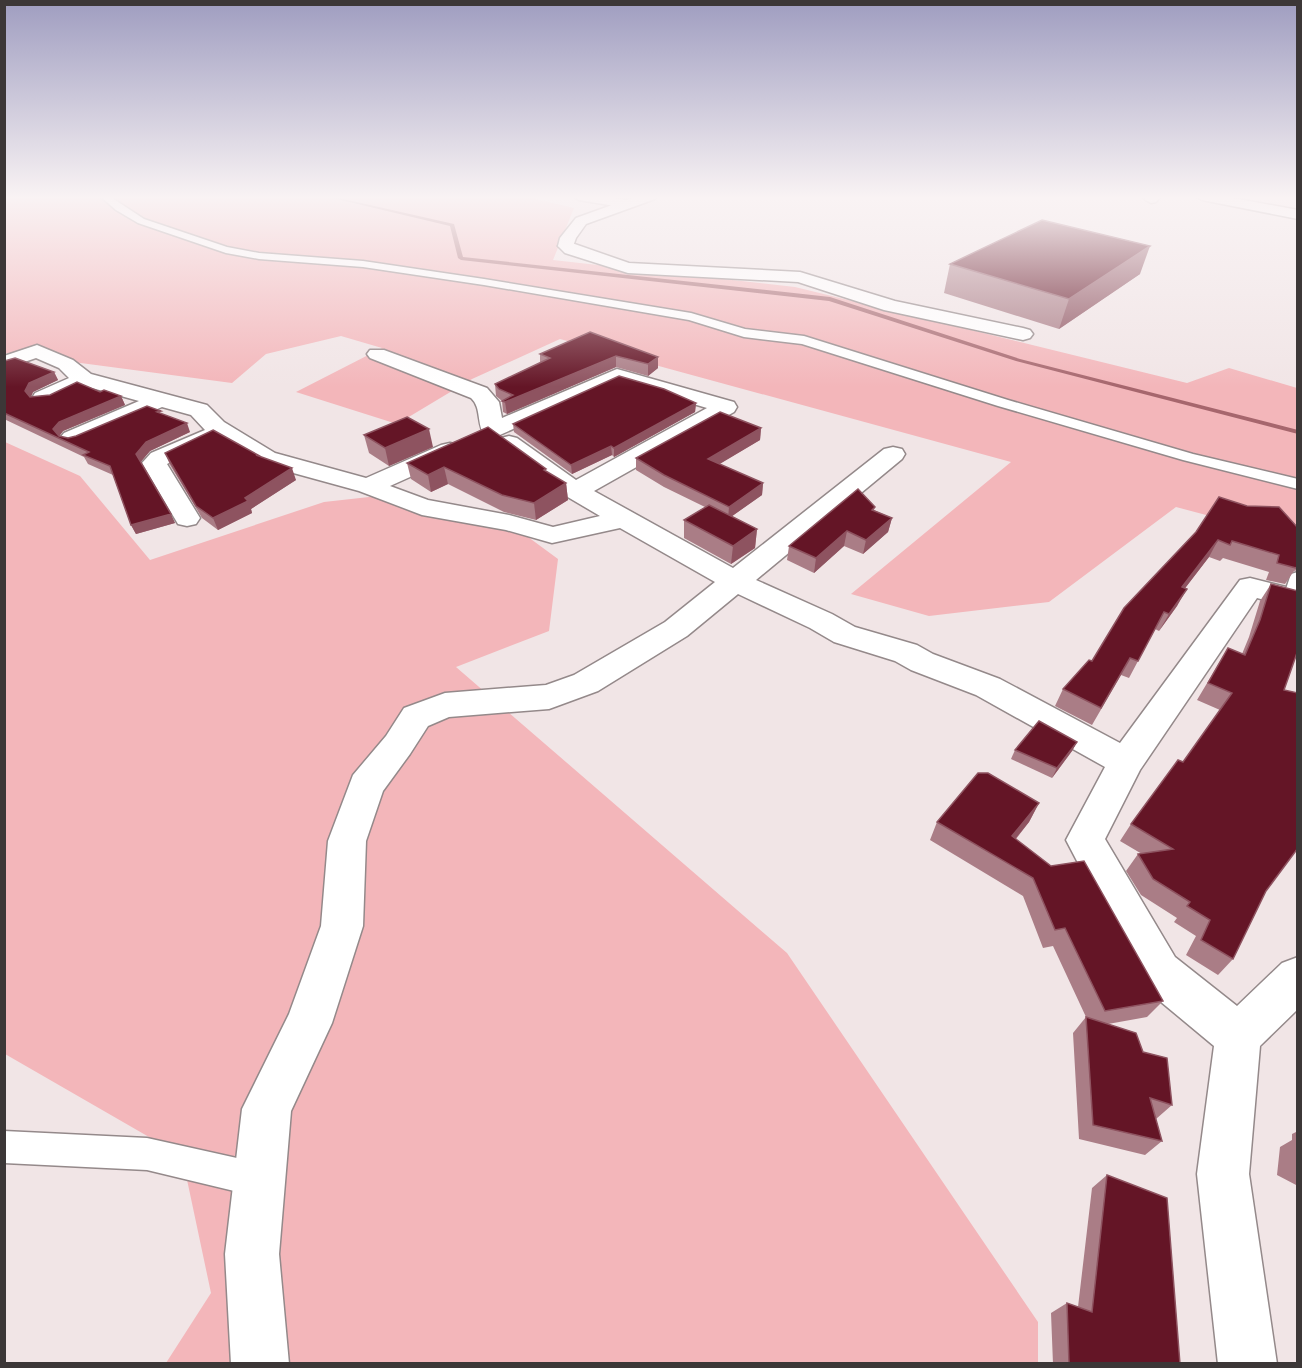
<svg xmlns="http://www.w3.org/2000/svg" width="1302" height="1368" font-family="Merriweather,serif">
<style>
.green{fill:#f3b6ba}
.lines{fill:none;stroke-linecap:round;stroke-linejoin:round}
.stream{fill:#a6666d;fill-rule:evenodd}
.lane-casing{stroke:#94898a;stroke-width:3}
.street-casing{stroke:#94898a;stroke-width:3}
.secondary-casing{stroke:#94898a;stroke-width:3}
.lane{fill:#fff;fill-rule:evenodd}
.street{fill:#fff;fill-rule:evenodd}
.secondary{fill:#fff;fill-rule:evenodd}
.wall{fill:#aa7d86}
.shaded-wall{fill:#8e5360}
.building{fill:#641526;stroke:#8e5360;stroke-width:1.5}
</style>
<rect width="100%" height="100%" fill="#f1e5e6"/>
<g class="green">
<polygon points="5,196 523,196 574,208 553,260 795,287 1187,383 1229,368 1297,388 1297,539 1176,507 1049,602 929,616 851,594 1011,462 560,339 472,379 397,424 296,392 382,348 341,336 266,354 232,383 5,353"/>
<polygon points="5,442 80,476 150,560 324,502 396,494 509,523 558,559 549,631 456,667 787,953 1038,1322 1038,1363 166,1363 211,1293 182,1156 5,1054"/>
</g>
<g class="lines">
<polygon class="stream" points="324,196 330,196 454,224 463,257 830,297 1020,359 1298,430 1298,434 1016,361 829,301 461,260 458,258 450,226"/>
<g class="lane-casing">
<g id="lane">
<polygon points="100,196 109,196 144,219 227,247 259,253 363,261 484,279 691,313 745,329 804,336 1008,400 1193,454 1298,479 1298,489 1183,460 998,406 802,344 744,337 689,320 484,285 363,267 259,259 226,253 138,223 116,210"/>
<polygon points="1298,572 1298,603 1285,602 1283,598 1291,574"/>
<polygon points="4,1131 147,1138 259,1163 271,1168 276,1180 271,1192 259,1197 147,1170 4,1163"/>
</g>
</g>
<g class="street-casing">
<g id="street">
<polygon points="572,196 603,196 632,201 634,204 627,208 579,200"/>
<polygon points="1146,196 1161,196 1156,202 1151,203 1144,199"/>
<polygon points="566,241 629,263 800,272 895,301 1023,328 1030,330 1033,334 1030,338 1023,340 884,310 798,282 628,273 565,253 558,246"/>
<path d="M37,345L73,360L91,374L207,405L224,422L275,453L366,478L441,445L450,443L459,445L462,450L459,455L390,486L428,500L509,515L553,527L600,516L566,496L501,448L497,443L501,438L509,436L517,438L576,480L707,408L619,382L493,438L485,436C476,424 482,408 471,398L370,358L367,354L370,350H384L487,388L499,402L502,418L617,369L734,402L737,407L734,412L594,491L733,568L884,449L893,447L902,449L905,454L902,459L756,580L832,614L855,627L917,645L933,654L1000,679L1120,743L1240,580L1250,578L1298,590V609L1257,598L1140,770L1105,839L1175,957L1237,1006L1282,963L1298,957V1009L1260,1046L1249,1174L1277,1364H1218L1197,1174L1214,1046L1143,987L1066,840L1105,767L976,695L911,670L895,661L834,642L810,628L738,594L687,636L598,691L549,709L449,717L428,726L410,754L383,791L366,841L363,926L332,1023L291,1111L279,1254L289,1364H231L225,1254L242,1109L289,1014L321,926L328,841L353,775L386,736L404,708L445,693L546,685L574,675L665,622L715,582L620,528L552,543L506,530L422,515L359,491L257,463L218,438L167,464L200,518L196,524L187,526L178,524L142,463L151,453L205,430L191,415L162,407L80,443L72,445L64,443L60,438L64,433L139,401L85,386C70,393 52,407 35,403L32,398L35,393L69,378L59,368L36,358L4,369V356Z"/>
</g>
</g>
<g class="secondary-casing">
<g id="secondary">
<polygon points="637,196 657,196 655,199 586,224 576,238 572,249 566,251 558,246 560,238 576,218"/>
<polygon points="1195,196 1222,196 1298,210 1298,219 1202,200"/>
</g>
</g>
<use href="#lane" class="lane"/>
<use href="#street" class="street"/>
<use href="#secondary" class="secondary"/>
</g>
<g class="wall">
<polygon points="950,264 1140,274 1059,329 944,293"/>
<polygon points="540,354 658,357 658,368 648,376 616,367 507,414 503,412 502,401 496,396 495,384 540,363"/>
<polygon points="4,361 54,372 58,380 33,392 31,397 100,392 121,396 125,405 63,431 59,436 68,438 162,414 190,432 150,451 140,462 175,523 136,534 131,525 113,475 88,464 84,457 4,419"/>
<polygon points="696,403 695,412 614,457 612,455 572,474 514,432 513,424"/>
<polygon points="761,428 760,440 719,464 763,483 762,495 732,516 757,529 755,548 731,564 684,538 684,520 705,507 664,487 636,470 636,458"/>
<polygon points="364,435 433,447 389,466 369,453"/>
<polygon points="165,453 258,455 259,456 296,480 251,509 252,513 218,530 202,518 170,465"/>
<polygon points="407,463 546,472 566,483 568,500 536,520 504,512 448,484 431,492 411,479"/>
<polygon points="875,507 874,510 892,518 888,532 863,554 844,546 814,573 787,560 789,546"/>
<polygon points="1298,528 1298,570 1294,571 1285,584 1266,580 1269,572 1223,558 1220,561 1209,557 1185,588 1177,606 1159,631 1155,629 1129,678 1121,675 1092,725 1055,706 1063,689 1092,661 1196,532"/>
<polygon points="1271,584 1284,690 1266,891 1233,959 1218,975 1186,955 1196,936 1174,922 1177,918 1141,895 1126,871 1138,854 1142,854 1120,841 1131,824 1183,762 1220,710 1197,700 1228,648 1242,654 1249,637 1260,601"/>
<polygon points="1077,742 1072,751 1052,778 1011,759 1015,750"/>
<polygon points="1039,803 1029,822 1016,839 1163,1001 1147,1017 1108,1024 1143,1052 1172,1105 1156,1119 1162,1141 1145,1155 1079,1139 1073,1033 1086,1017 1053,946 1043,948 1023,896 930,840 937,822"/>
<polygon points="1298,1131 1298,1186 1277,1175 1280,1147 1292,1140 1292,1134"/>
<polygon points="1107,1175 1180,1364 1053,1364 1051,1313 1067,1303 1078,1307 1092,1188"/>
</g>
<g class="shaded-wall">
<polygon points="1150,246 1140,274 1059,329 1069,299"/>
<polygon points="616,356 616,367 507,414 505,402"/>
<polygon points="658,357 658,368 648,376 648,364"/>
<polygon points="54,372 58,380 33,392 30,399 25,391 29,383"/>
<polygon points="121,396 125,405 63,431 58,438 53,429 59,422"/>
<polygon points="696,403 695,412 614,457 614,448"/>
<polygon points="187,423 190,432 150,451 140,463 136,454 146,442"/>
<polygon points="761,428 760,440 708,471 708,459"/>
<polygon points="429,429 433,447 389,466 385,448"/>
<polygon points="611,446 612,455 572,474 571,465"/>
<polygon points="444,467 448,484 431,492 428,475"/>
<polygon points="292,468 296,480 251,509 252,513 218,530 213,518"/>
<polygon points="566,483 568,500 536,520 534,503"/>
<polygon points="763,483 762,495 728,519 729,507"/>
<polygon points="171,514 175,523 136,534 131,525"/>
<polygon points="892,518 888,532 863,554 866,540"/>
<polygon points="757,529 755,548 731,564 733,546"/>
<polygon points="847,531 844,546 814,573 816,558"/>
<polygon points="1218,540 1209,557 1173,604 1182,587"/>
<polygon points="1187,589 1177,606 1159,631 1169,614"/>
<polygon points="1077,742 1072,751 1052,778 1057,768"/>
<polygon points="1039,803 1029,822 1003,854 1012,836"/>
</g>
<g class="building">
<polygon points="1042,220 1150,246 1069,299 950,264"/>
<polygon points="590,332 658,357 648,364 616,356 505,402 502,401 513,395 499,389 495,384 550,358 540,354"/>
<polygon points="15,358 54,372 29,383 25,391 30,397 50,395 77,382 100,392 104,390 121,396 59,422 53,429 59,436 68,438 76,436 147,406 161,411 157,412 187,423 146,442 136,454 171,514 131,525 110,466 83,455 89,452 4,413 4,361"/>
<polygon points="619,376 664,389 696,403 614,448 611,446 571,465 513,424"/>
<polygon points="720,412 761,428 708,459 763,483 729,507 664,475 636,458"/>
<polygon points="407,417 429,429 385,448 364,435"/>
<polygon points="488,427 546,469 544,470 566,483 534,503 502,495 444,467 428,475 407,463"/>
<polygon points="213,430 258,455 256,455 292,468 245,498 248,501 213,518 196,506 165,453"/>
<polygon points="858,489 875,507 872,510 892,518 866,540 847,531 816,558 789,546"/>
<polygon points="1219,497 1247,506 1279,507 1298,528 1298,564 1296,568 1277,563 1279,555 1232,541 1230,545 1218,540 1182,587 1187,589 1169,614 1164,612 1138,661 1130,658 1101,708 1063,689 1089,660 1092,661 1124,608 1196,532"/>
<polygon points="709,505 757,529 733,546 684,520"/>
<polygon points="1271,584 1298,591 1298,650 1284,690 1298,693 1298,848 1266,891 1233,959 1201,940 1210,920 1187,906 1190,902 1153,879 1138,854 1173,849 1131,824 1178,760 1183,762 1232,693 1208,683 1228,648 1245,655 1260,620"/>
<polygon points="1039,721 1077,742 1057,768 1015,750"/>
<polygon points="978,773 988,773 1039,803 1012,836 1051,866 1084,861 1163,1001 1105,1011 1065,928 1055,930 1033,878 937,822"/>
<polygon points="1086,1017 1136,1033 1143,1052 1167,1058 1172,1105 1150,1098 1162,1141 1093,1125"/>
<polygon points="1107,1175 1167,1198 1180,1364 1069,1364 1067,1303 1092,1312"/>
</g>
<linearGradient id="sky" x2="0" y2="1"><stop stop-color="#9f9dc0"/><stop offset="0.51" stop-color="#f9f3f4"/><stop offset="1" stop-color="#f9f3f4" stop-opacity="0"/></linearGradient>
<rect width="1302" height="387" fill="url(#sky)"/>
<rect width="1302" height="1368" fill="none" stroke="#3c3737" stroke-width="12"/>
</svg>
